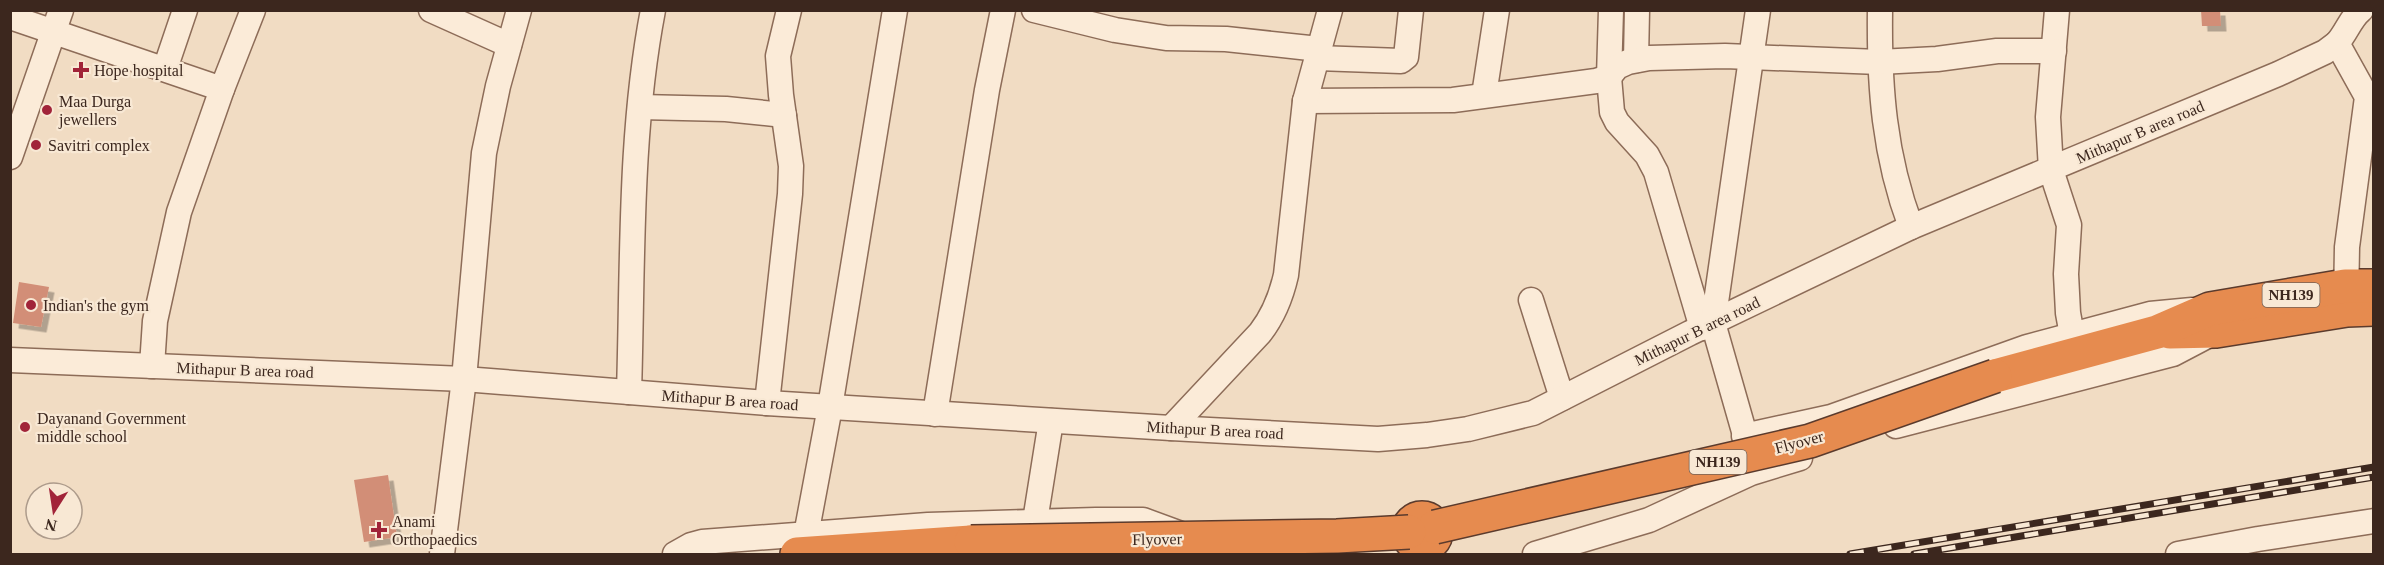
<svg xmlns="http://www.w3.org/2000/svg" width="2384" height="565" font-family="'Times New Roman',serif">
<style>
.building{fill:#d28e77;filter:url(#shadow)}
.lines{fill:none;stroke-linecap:round;stroke-linejoin:round}
.minor-casing{stroke:#8d6c58;stroke-width:27}
.major-casing{stroke:#5b3b2d;stroke-width:33}
.highway-casing{stroke:#5b3b2d;stroke-width:36}
.minor{stroke:#fbebd8;stroke-width:24}
.major{stroke:#f7ca99;stroke-width:30}
.highway{stroke:#e68b4f;stroke-width:33}
.rail-casing{stroke:#3c271e;stroke-width:7}
.rail{stroke:#f8e8d4;stroke-width:4.5;stroke-dasharray:14;stroke-linecap:butt}
.highway-bridge-casing{stroke:#5b3b2d;stroke-width:36;stroke-linecap:butt}
.highway-bridge{stroke:#e68b4f;stroke-width:33}
.poi-dot{fill:#a12439;stroke:#f8e8d4;stroke-width:2}
.labels{text-anchor:middle;dominant-baseline:central;stroke-width:4.5;stroke-linejoin:round;paint-order:stroke}
.shield{fill:#f8e8d4;stroke:#746155;stroke-width:1.5}
.shield-label{font-size:15px;font-weight:bold;fill:#3c271e}
.poi-label{font-size:16px;fill:#3c271e;stroke:#f8e8d4;text-anchor:start}
.street-label{font-size:16px;fill:#3c271e;stroke:#f8e8d4}
</style>
<defs>
<filter id="shadow"><feDropShadow dx="5.5" dy="5.5" stdDeviation="0" flood-color="#0004"/></filter>
</defs>
<rect width="100%" height="100%" fill="#f1dcc3"/>
<g class="building">
<polygon points="2201,10 2220,10 2221,26 2202,26"/>
<polygon points="19,282 49,287 41,327 13,323"/>
<polygon points="388,475 397,537 364,542 354,480"/>
</g>
<g class="lines">
<g class="minor-casing">
<g id="minor">
<polyline points="431,10 509,45"/>
<polyline points="1034,10 1115,30 1166,38 1226,39 1319,49"/>
<polyline points="1611,10 1609,77 1612,112 1617,122 1647,155 1656,172 1702,328"/>
<path d="M1880,10C1879,87 1884,155 1911,227"/>
<polyline points="2057,10 2048,117 2051,170 2069,225 2066,274 2068,313 2072,335"/>
<polyline points="10,17 222,89 179,212 155,321 152,366"/>
<polyline points="1317,58 1401,61 1406,57 1411,10"/>
<polyline points="1636,60 1637,10"/>
<polyline points="165,69 185,10"/>
<polyline points="222,89 253,10"/>
<polyline points="1484,95 1497,10"/>
<polyline points="1305,101 1453,100 1596,81 1609,77 1617,67 1628,62 1649,58 1725,56 1879,62 1937,59 1997,51 2054,51"/>
<polyline points="640,107 726,109 784,115"/>
<polyline points="10,157 61,10"/>
<polyline points="1531,300 1562,398"/>
<path d="M2346,302L2347,247L2367,97L2337,43C2347,32 2350,19 2361,10"/>
<polyline points="10,360 464,379 767,403 1171,428 1378,439 1427,435 1468,429 1533,413 1690,333 1911,227 2278,74 2325,52 2337,43"/>
<path d="M629,392C633,266 629,135 653,10"/>
<polyline points="767,403 790,194 791,166 781,95 778,56 789,10"/>
<polyline points="935,414 987,90 1003,10"/>
<polyline points="1896,426 2173,354 2213,333"/>
<path d="M1171,428L1260,333C1274,315 1281,297 1286,275L1305,101L1330,10"/>
<polyline points="1744,436 1831,417 2027,347 2150,314 2192,310"/>
<polyline points="1749,449 1713,323 1758,10"/>
<polyline points="1035,521 1051,421"/>
<polyline points="806,535 830,407 895,10"/>
<polyline points="442,554 464,379 484,153 498,86 519,10"/>
<polyline points="675,554 691,545 702,542 928,525 1096,520 1143,520 1181,534"/>
<polyline points="1535,554 1649,520 1751,473 1800,458"/>
<polyline points="2178,554 2258,539 2374,521"/>
</g>
</g>
<g class="major-casing">
<polyline id="major" points="1427,545 1428,554"/>
</g>
<g class="highway-casing">
<g id="highway">
<polyline points="2170,332 2216,331 2347,310 2374,309"/>
<polyline points="1995,376 2157,332 2210,309 2345,286 2374,286"/>
<circle cx="1422" cy="532" r="14"/>
<polyline points="797,554 971,542"/>
</g>
</g>
<use href="#minor" class="minor"/>
<use href="#major" class="major"/>
<use href="#highway" class="highway"/>
<g class="rail-casing">
<g id="rail">
<polyline points="1850,554 2374,467"/>
<polyline points="1914,554 2374,477"/>
</g>
</g>
<use href="#rail" class="rail"/>
<g class="highway-bridge-casing">
<g id="highway-bridge">
<polyline points="1435,527 1810,441 1995,376"/>
<polyline points="971,542 1337,536 1409,532"/>
</g>
</g>
<use href="#highway-bridge" class="highway-bridge"/>
</g>
<g class="poi-dot">
<path d="M78 61h6v6h6v6h-6v6h-6v-6h-6v-6h6z"/>
<circle cx="47" cy="110" r="6"/>
<circle cx="36" cy="145" r="6"/>
<circle cx="31" cy="305" r="6"/>
<circle cx="25" cy="427" r="6"/>
<path d="M376 521h6v6h6v6h-6v6h-6v-6h-6v-6h6z"/>
</g>
<g class="labels">
<g class="shield">
<rect x="2262.5" y="283" width="57" height="24" rx="4.5"/>
<rect x="1689.5" y="450" width="57" height="24" rx="4.5"/>
</g>
<g class="shield-label">
<text x="2291" y="295">NH139</text>
<text x="1718" y="462">NH139</text>
</g>
<g class="poi-label">
<text x="94" y="70">Hope hospital</text>
<text x="59" y="101">Maa Durga<tspan x="59" dy="18">jewellers</tspan></text>
<text x="48" y="145">Savitri complex</text>
<text x="43" y="305">Indian's the gym</text>
<text x="37" y="418">Dayanand Government<tspan x="37" dy="18">middle school</tspan></text>
<text x="392" y="521">Anami<tspan x="392" dy="18">Orthopaedics</tspan></text>
</g>
<g class="street-label">
<text transform="translate(2140 132) rotate(-23)">Mithapur B area road</text>
<text transform="translate(1697 331) rotate(-26)">Mithapur B area road</text>
<text transform="translate(245 370) rotate(2)">Mithapur B area road</text>
<text transform="translate(730 400) rotate(4)">Mithapur B area road</text>
<text transform="translate(1215 430) rotate(3)">Mithapur B area road</text>
<text transform="translate(1799 442) rotate(-15)">Flyover</text>
<text transform="translate(1157 539) rotate(-1)">Flyover</text>
</g>
</g>
<rect width="2384" height="565" fill="none" stroke="#3c271e" stroke-width="24"/>
<g transform="translate(54 511) rotate(192)"><circle r="28" fill="#f8e8d4" stroke="#ad9b8b" stroke-width="1.5"/>
<path d="M0-4.5L10 22L0 15L-10 22Z" fill="#a12439"/>
<text y="-9" font-size="16" font-weight="bold" text-anchor="middle" fill="#3c271e">N</text>
</g>
</svg>
